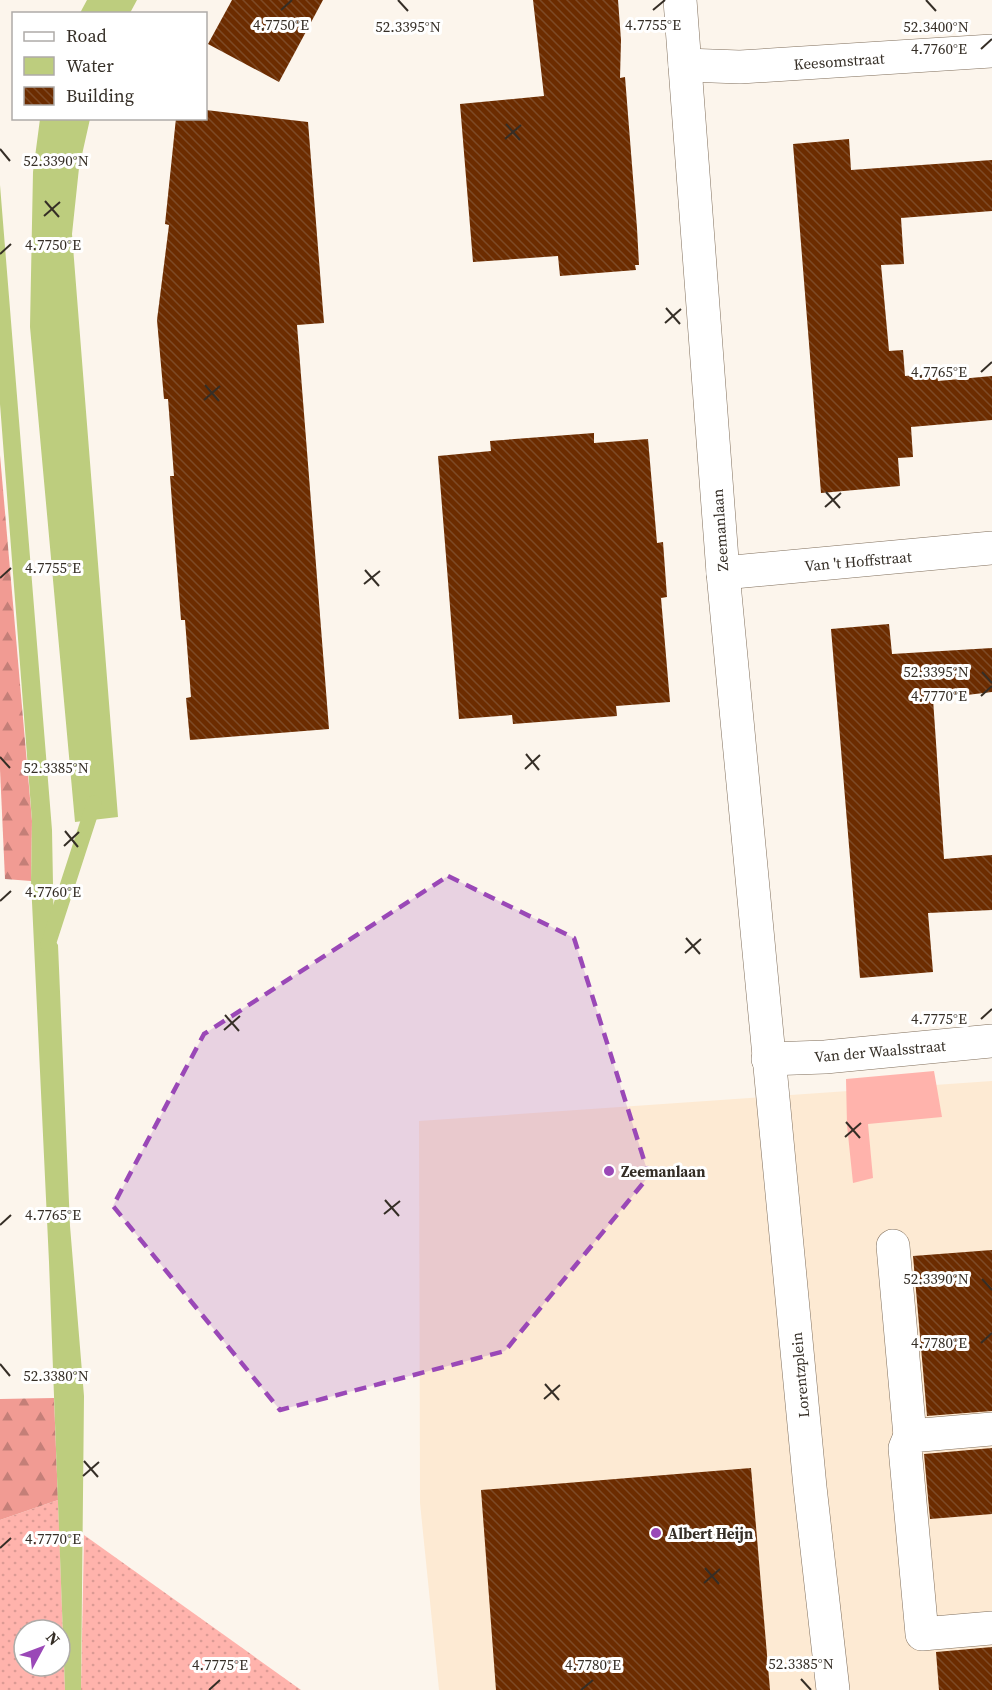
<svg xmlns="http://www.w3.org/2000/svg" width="992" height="1690" font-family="'Source Serif 4',serif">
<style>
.built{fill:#fdead3}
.grass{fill:url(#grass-dots);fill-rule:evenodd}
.forest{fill:url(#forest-firs)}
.garden{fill:#ffb3ac}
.water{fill:#bdcd7e}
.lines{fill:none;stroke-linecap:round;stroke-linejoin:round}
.stream{stroke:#bdcd7e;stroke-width:15}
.building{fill:url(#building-back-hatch)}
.pedestrian-casing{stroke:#806f5c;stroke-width:34}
.minor-casing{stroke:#806f5c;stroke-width:34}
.tertiary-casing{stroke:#806f5c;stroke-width:34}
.pedestrian{stroke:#fff;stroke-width:33}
.minor{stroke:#fff;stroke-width:33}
.tertiary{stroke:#fff;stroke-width:33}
.marked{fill:#9a48b7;fill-opacity:0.2;stroke:#9a48b7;stroke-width:4.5;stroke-dasharray:12 8;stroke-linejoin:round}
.ticks{fill:none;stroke:#352e26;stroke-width:2}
.poi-dot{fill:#9a48b7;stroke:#fff;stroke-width:2}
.labels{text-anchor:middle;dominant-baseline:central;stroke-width:6;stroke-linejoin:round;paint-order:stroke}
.street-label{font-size:15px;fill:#352e26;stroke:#fff}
.poi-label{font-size:15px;font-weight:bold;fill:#352e26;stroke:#fff;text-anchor:start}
.ticks-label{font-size:15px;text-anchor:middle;fill:#352e26;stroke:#fff;stroke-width:6;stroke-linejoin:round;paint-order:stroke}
</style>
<defs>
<pattern id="grass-dots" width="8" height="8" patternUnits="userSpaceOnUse" patternTransform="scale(1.5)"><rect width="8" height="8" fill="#ffb3ac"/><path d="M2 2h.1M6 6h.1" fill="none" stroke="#db9a94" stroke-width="1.8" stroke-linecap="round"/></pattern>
<pattern id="forest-firs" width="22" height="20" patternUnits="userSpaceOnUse" patternTransform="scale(1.5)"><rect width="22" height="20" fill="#f19b93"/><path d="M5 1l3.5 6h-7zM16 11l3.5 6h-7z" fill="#c47f78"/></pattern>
<pattern id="building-back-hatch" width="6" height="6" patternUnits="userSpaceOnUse" patternTransform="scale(1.5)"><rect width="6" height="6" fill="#6c2c00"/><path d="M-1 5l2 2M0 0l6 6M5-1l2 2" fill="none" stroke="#7d4a26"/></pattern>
</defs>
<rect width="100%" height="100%" fill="#fcf5ec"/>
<polygon class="built" points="992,1081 992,1690 439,1690 420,1503 419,1121"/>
<g class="grass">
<path d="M58,1500L65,1690H0V1520ZM24,1630H60V1666H24Z"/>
<polygon points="84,1535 301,1690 81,1690"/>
</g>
<g class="forest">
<polygon points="0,455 32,821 31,881 5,879 0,769"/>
<polygon points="54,1398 58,1500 0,1520 0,1399"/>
</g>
<polygon class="garden" points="934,1071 942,1117 868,1124 873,1178 853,1183 847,1125 846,1079"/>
<g class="water">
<polygon points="87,0 137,0 130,13 80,13"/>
<polygon points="40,119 90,119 79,168 72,234 118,817 75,822 30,327 33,172"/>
<polygon points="0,185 52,830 54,939 58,945 70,1226 84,1396 81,1690 65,1690 49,1262 31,881 32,821 0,404"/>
</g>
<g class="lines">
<polyline class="stream" points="48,945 94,803"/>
</g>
<g class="building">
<polygon points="232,0 323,0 279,82 208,44"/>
<polygon points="533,0 618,0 621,40 620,78 625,77 637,228 639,265 635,265 636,270 560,276 558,256 473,262 460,104 544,96"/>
<polygon points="206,110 308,122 324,323 297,325 329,729 190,740 186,698 191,697 185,620 181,620 179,594 170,476 174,476 168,399 164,399 157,320 169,225 165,224 176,118 206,118"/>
<polygon points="849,139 851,170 992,160 992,211 901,218 904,264 881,265 889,351 903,350 905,376 937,373 938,381 992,376 992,420 911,427 913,457 898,458 900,486 821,493 793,144"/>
<polygon points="594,433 594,443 648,439 657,543 663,542 667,597 661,598 670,702 616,706 617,716 513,724 512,715 459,719 438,456 491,451 490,441"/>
<polygon points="889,624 892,654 992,648 992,692 933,699 944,859 992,855 992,910 928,913 933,972 860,978 831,629"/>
<polygon points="992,1250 992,1411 927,1416 913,1256"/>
<polygon points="992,1448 992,1514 930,1519 924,1454"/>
<polygon points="751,1468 770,1690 496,1690 481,1490"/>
<polygon points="992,1647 992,1690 939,1690 936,1652"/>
</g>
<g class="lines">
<g class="pedestrian-casing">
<g id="pedestrian">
<polyline points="893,1246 910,1436"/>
<polyline points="992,1429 910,1436 905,1448 922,1634 992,1628"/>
</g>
</g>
<g class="minor-casing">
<g id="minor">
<polyline points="685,65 740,67 992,51"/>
<polyline points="723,573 992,548"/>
<polyline points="768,1059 825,1057 992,1041"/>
</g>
</g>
<g class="tertiary-casing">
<polyline id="tertiary" points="680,0 723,573 810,1487 833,1690"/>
</g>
<use href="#pedestrian" class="pedestrian"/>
<use href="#minor" class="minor"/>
<use href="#tertiary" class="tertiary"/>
</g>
<path class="marked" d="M448,876L574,938L649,1176L505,1351L280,1410L113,1206L204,1034Z"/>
<path class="ticks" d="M398,0L408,11M926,0L936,11M281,10L292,0M653,10L665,0M981,49L992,39M506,124L520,140M505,139L521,125M0,149L10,161M45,201L59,217M44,216L60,202M0,254L11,244M666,308L680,324M665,323L681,309M981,372L992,362M205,385L219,401M204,400L220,386M826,492L840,508M825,507L841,493M365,570L379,586M0,578L11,568M364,584L380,571M982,672L992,683M981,696L992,686M526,754L539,770M0,757L10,768M525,769L540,755M65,831L78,847M64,846L79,832M0,901L11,891M686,938L700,954M685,953L701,939M225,1015L239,1031M981,1019L992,1009M224,1030L240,1016M846,1122L860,1138M845,1137L861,1123M385,1200L399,1216M384,1214L400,1201M0,1225L11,1215M982,1279L992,1290M981,1343L992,1333M0,1364L10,1376M545,1384L559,1400M544,1399L560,1385M84,1461L98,1477M83,1476L99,1462M0,1548L11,1538M705,1568L719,1584M704,1583L720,1569M801,1679L811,1690M209,1690L220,1680M581,1690L593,1680"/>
<g class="poi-dot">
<circle cx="609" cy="1171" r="6"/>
<circle cx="656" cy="1533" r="6"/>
</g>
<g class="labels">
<g class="street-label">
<text transform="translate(839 61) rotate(-4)">Keesomstraat</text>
<text transform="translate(720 530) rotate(-94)">Zeemanlaan</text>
<text transform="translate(858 561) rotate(-5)">Van 't Hoffstraat</text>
<text transform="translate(880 1051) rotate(-5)">Van der Waalsstraat</text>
<text transform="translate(800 1375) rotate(-95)">Lorentzplein</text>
</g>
<g class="poi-label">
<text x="621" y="1171">Zeemanlaan</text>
<text x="668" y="1533">Albert Heijn</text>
</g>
</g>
<g class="ticks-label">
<text x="281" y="30">4.7750°E</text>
<text x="653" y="30">4.7755°E</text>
<text x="936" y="32">52.3400°N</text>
<text x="408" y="32">52.3395°N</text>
<text x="939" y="54">4.7760°E</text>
<text x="56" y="166">52.3390°N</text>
<text x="53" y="250">4.7750°E</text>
<text x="939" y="377">4.7765°E</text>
<text x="53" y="573">4.7755°E</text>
<text x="936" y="677">52.3395°N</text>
<text x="939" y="701">4.7770°E</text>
<text x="56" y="773">52.3385°N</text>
<text x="53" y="897">4.7760°E</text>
<text x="939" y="1024">4.7775°E</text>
<text x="53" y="1220">4.7765°E</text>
<text x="936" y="1284">52.3390°N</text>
<text x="939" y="1348">4.7780°E</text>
<text x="56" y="1381">52.3380°N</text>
<text x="53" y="1544">4.7770°E</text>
<text x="801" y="1669">52.3385°N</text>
<text x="220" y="1670">4.7775°E</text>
<text x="593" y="1670">4.7780°E</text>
</g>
<rect x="12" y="12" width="195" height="108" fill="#ffffff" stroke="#aeaba8" stroke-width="1.5"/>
<rect x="24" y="32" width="30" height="9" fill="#ffffff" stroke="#aeaba8" stroke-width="1.5"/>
<text x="66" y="42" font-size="18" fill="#352e26">Road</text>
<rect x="24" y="57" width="30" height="18" fill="#bdcd7e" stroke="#aeaba8" stroke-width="1.5"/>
<text x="66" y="72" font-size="18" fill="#352e26">Water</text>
<rect x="24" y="87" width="30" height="18" fill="url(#building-back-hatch)" stroke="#aeaba8" stroke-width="1.5"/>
<text x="66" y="102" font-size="18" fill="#352e26">Building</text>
<g transform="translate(42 1648) rotate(49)"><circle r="28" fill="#ffffff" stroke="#aeaba8" stroke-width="1.5"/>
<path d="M0-4.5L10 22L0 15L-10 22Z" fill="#9a48b7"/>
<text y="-9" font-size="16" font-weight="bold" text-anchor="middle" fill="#352e26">N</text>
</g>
</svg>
